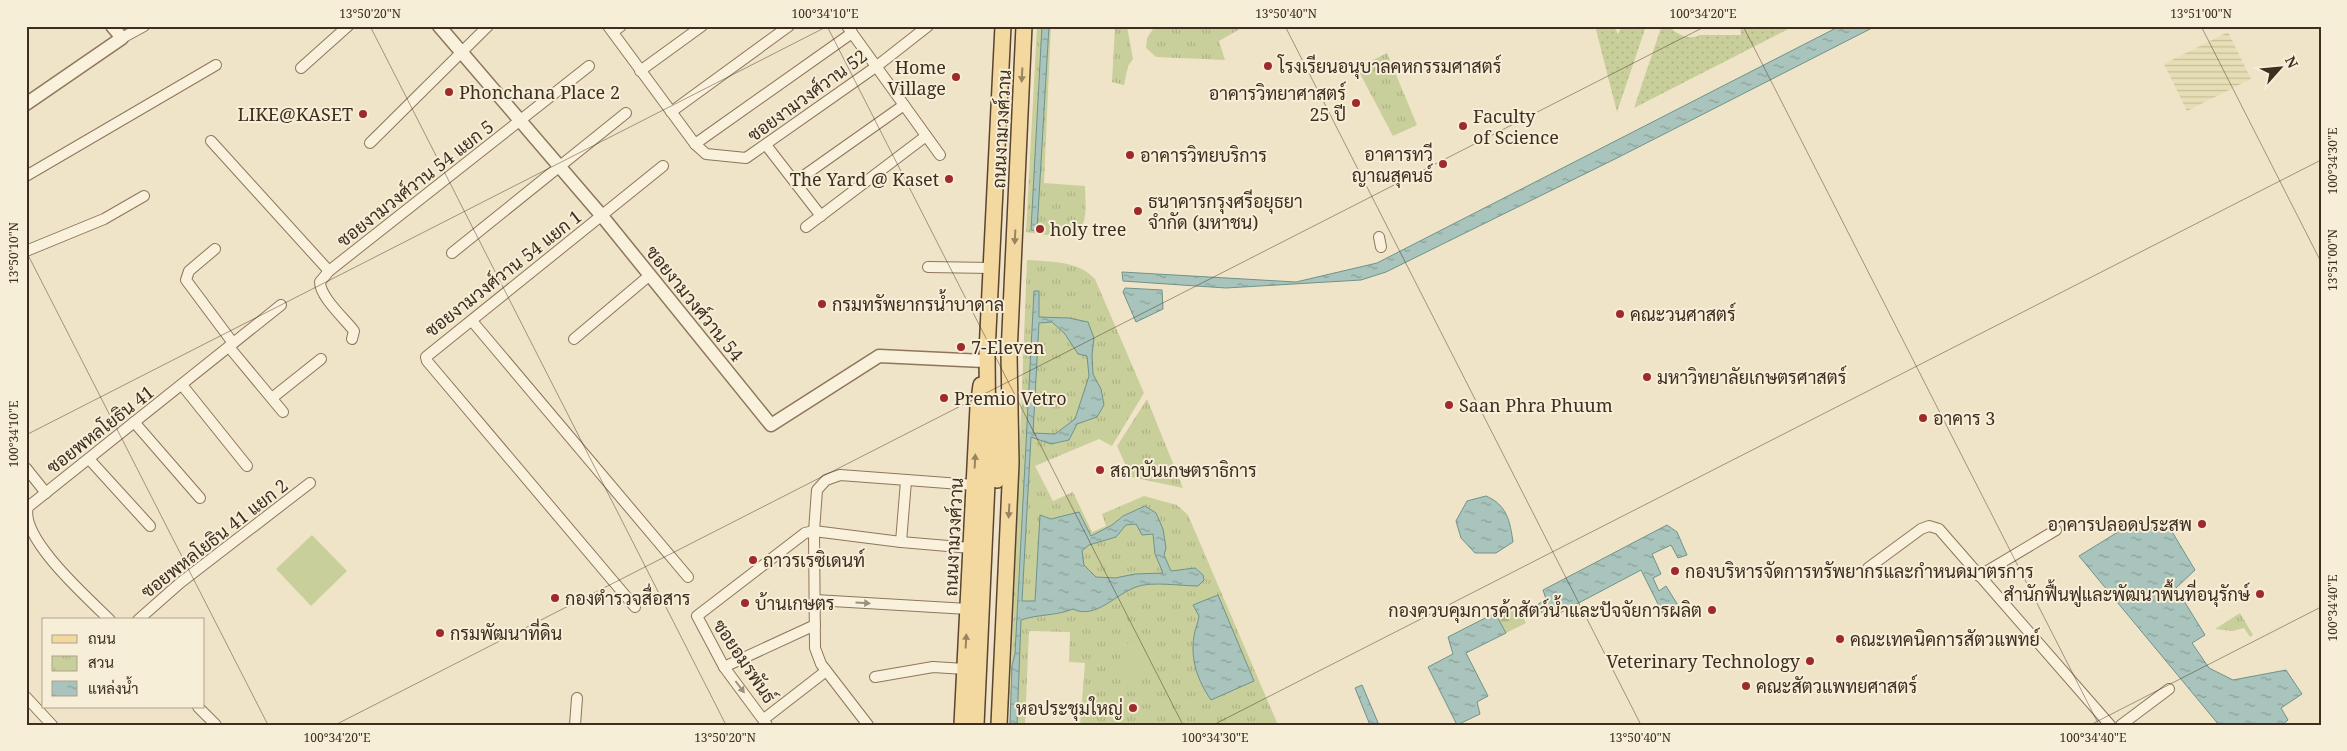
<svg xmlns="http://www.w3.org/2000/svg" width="2347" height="751" font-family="'Noto Serif',Sarabun,serif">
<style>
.farmland{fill:url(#farmland-rules)}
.grass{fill:url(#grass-dots)}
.forest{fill:url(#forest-firs)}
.park{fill:url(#park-tufts)}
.pitch{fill:#c9cf9b}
.water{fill:url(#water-ripples);stroke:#6f938a;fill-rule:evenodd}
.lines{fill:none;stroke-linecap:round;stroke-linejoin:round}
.minor-casing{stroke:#8d765c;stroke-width:12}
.tertiary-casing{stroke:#8d765c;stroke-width:15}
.primary-casing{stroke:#5b4430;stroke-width:18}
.minor{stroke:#faf1dc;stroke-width:10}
.tertiary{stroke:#faf1dc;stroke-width:12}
.primary{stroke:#f3d9a0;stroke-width:15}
.oneway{fill:#988460}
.oneway2{fill:#9c907e}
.ticks{fill:none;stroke:#3d2e20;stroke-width:1;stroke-opacity:0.45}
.poi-dot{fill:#9e2a2b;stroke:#f7eed8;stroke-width:2}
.labels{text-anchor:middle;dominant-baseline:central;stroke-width:4;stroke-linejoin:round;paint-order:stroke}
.poi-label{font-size:18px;fill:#3d2e20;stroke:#f7eed8;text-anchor:start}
.street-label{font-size:18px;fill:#3d2e20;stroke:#f7eed8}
.neatline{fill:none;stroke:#3d2e20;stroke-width:2}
.ticks-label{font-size:12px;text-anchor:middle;fill:#3d2e20}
</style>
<defs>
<pattern id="farmland-rules" width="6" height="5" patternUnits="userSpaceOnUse" patternTransform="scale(1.25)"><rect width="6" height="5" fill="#e6deb5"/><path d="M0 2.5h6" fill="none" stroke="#c6bf9b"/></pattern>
<pattern id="grass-dots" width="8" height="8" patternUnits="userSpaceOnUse" patternTransform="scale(1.25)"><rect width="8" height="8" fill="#c9cf9b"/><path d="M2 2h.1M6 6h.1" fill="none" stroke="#aeb285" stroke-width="1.8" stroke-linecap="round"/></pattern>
<pattern id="forest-firs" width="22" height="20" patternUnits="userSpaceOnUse" patternTransform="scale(1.25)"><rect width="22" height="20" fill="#c9cf9b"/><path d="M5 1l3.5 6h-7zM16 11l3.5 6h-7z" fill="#aeb285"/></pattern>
<pattern id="park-tufts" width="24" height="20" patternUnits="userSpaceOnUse" patternTransform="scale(1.25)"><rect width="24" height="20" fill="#c9cf9b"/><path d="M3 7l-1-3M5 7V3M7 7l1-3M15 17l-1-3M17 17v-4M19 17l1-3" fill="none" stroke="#aeb285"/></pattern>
<pattern id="water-ripples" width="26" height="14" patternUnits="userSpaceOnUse" patternTransform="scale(1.25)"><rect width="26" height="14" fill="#a9c4bc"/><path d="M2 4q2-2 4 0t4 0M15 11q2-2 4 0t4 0" fill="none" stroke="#8ba098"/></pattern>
</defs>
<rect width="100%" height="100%" fill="#f0e4c8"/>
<polygon class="farmland" points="2228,32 2251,79 2187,111 2164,64"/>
<g class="grass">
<polygon points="1595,26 1614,26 1618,34 1622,26 1646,26 1617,112"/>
<path d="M1668,26C1677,34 1688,41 1700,35H1741L1740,26H1794L1634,108L1661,28Z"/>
</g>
<polygon class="forest" points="1511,605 1517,606 1526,623 1506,633 1495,613"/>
<g class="park">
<path d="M1037,26H1051L1044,183L1085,186C1085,196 1087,211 1084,221C1076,243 1043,234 1026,232Z"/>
<polygon points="1115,26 1127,26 1133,59 1128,66 1124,85 1112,82"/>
<polygon points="1155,26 1229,26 1240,29 1219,41 1225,60 1156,57 1146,48 1147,38"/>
<polygon points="1387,53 1417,125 1393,136 1357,68"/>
<path d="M1027,260C1051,262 1077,260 1095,279L1144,393L1112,446L1099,439L1035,466L1053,501L1073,492L1092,532L1106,526L1102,514L1144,496L1177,505L1188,515L1278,725H1080L1085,663L1069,662L1070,632L1029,631L1025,725H1009Z"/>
<polygon points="1147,399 1183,488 1131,477 1117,446"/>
<polygon points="2240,613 2253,635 2250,637 2244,628 2233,631 2215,629"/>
</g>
<g class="pitch">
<polygon points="312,535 347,571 311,606 276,569"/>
<circle cx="1136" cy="657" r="16"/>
</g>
<g class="water">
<polygon points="1042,26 1049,26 1037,231 1031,230"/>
<polygon points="1840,26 1876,26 1619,157 1386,272 1361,280 1226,288 1123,281 1122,272 1296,282 1377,263"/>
<polygon points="1125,288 1162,290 1163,309 1136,322 1123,292"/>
<path d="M1034,291H1039V317L1069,318L1088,322L1094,338L1092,355L1093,374L1101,389L1104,405L1097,417L1077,424L1069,440L1051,444L1031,437L1022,601H1035L1040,515L1051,519L1079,512L1091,536L1112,525L1123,516L1145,506L1156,513L1163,529L1166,548L1164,555L1171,571L1195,568L1203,575L1204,580L1198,586C1181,586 1151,581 1136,587C1116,594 1095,620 1073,609C1056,616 1038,614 1021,620L1017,725H1010L1012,665L1015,654ZM1052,322L1065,334L1078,354L1087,356L1089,376L1075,419L1055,434L1033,433L1039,323ZM1136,524L1142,535L1153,534L1155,554L1163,573L1135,574L1115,578L1096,577L1084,565L1082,551L1089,545L1116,537L1126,525Z"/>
<path d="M1486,496C1507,505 1510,521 1513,542L1496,553H1475L1461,538L1456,521L1467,501Z"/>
<polygon points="2139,519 2147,530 2165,520 2195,570 2176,588 2205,635 2192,643 2209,668 2233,680 2286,670 2302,694 2281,708 2288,720 2282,725 2219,725 2079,556"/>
<polygon points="1667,525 1677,532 1687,555 1678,558 1671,545 1652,554 1661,574 1653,578 1659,591 1666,586 1681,610 1665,618 1641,570 1554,616 1544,616 1537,605 1546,599 1543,590"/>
<path d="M1218,595L1254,681L1211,700C1198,681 1190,660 1194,636C1195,629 1198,623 1199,616L1193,605Z"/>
<polygon points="1495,613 1506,633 1466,653 1488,696 1477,702 1480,714 1457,725 1428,667 1453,654 1448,637"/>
<polygon points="1362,685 1379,725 1370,725 1355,688"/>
</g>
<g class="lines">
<g class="minor-casing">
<g id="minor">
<polyline points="608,26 695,144 706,154 746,158 877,66 928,26"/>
<polyline points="847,26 940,155"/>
<polyline points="613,32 621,26"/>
<polyline points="122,38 144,26"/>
<polyline points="301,68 348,26"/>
<polyline points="640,71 702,26"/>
<polyline points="671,112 789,26"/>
<polyline points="211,141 329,271"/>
<polyline points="370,143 488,26"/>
<polyline points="695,144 852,33"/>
<polyline points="766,145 821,216"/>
<polyline points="26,176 216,65"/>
<polyline points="795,182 904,105"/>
<polyline points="806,227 926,136"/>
<polyline points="1379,237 1381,247"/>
<polyline points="215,249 189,271 186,280 233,343"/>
<polyline points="26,251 104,219 144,196"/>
<polyline points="452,253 626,113"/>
<polyline points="928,267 991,268"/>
<polyline points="472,321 688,577"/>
<path d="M352,339L354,331C345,319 320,297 320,282L329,271L589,66"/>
<polyline points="574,339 650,275"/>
<polyline points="229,347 283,412"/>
<polyline points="182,385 247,466"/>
<polyline points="272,398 321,359"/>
<polyline points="134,422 200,498"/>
<polyline points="89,459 150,526"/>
<polyline points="26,468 46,493"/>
<polyline points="901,542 906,481"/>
<polyline points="1868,568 1921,529 1929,526 1939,529 2110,725"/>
<polyline points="1979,576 2056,530"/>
<polyline points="815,600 968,609"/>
<polyline points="635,607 427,361 426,357 663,166"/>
<path d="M110,620C89,599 19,538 28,507L281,305"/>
<polyline points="138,620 180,583 310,483"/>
<polyline points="724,667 815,625"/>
<polyline points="875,677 933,667 965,669"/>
<polyline points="26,697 52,725"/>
<polyline points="198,707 216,725"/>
<polyline points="764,719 826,671"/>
<polyline points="575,725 577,698"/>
<polyline points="767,725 724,667 697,616 805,533 814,531 901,542 971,548"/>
<polyline points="868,725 821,664 815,648 814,531 817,490 826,480 840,475 974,485"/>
<polyline points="2121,725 2169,689"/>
</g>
</g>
<g class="tertiary-casing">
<g id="tertiary">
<polyline points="439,26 602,216 771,425 879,356 984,361"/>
<polyline points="26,104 122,38 112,26"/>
</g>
</g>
<g class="primary-casing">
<g id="primary">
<polyline points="997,480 1002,405"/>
<polyline points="962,725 978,407 981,385"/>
<polyline points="976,725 988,461 987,352 1003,26"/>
<polyline points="999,725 1011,463 1009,354 1024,26"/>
</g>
</g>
<use href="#minor" class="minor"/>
<use href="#tertiary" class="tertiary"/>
<use href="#primary" class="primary"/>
</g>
<defs><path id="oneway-solid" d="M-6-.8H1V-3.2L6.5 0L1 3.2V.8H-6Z" transform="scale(1.25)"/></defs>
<g class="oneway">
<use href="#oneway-solid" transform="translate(1022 75) rotate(93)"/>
<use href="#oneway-solid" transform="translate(1015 237) rotate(93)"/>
<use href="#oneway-solid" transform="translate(975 461) rotate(-87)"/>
<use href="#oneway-solid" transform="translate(1009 511) rotate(93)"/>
<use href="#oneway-solid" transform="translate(966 641) rotate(-87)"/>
</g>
<g class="oneway2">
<use href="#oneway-solid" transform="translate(863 603) rotate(3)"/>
<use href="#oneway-solid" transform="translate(740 687) rotate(53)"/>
</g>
<path class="ticks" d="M370,26L726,725M827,26L1183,725M1285,26L1641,725M1743,26L2099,725M2201,26L2321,262M26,251L268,725M26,435L828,26M335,725L1706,26M1213,725L2321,160M2090,725L2321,607"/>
<g class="poi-dot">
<circle cx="1268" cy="66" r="5"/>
<circle cx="956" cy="77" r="5"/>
<circle cx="449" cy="92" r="5"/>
<circle cx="1356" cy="103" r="5"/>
<circle cx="363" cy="114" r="5"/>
<circle cx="1463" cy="126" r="5"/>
<circle cx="1130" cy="155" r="5"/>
<circle cx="1443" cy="164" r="5"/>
<circle cx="949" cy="179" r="5"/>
<circle cx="1138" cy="211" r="5"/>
<circle cx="1040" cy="229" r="5"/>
<circle cx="822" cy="304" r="5"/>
<circle cx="1620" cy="314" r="5"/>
<circle cx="961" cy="347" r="5"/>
<circle cx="1647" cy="377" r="5"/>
<circle cx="944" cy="398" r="5"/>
<circle cx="1449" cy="405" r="5"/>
<circle cx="1923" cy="418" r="5"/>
<circle cx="1100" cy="470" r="5"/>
<circle cx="2202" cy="524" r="5"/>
<circle cx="753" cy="560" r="5"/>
<circle cx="1675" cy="571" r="5"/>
<circle cx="2260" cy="594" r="5"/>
<circle cx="555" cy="598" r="5"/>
<circle cx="745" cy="603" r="5"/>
<circle cx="1712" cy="610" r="5"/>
<circle cx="440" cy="633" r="5"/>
<circle cx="1840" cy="639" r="5"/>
<circle cx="1810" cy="661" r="5"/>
<circle cx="1746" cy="686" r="5"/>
<circle cx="1133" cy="708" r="5"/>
</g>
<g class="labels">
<g class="poi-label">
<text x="1278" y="66">โรงเรียนอนุบาลคหกรรมศาสตร์</text>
<text x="946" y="67" text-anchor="end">Home<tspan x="946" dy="21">Village</tspan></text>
<text x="459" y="92">Phonchana Place 2</text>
<text x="1346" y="93" text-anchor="end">อาคารวิทยาศาสตร์<tspan x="1346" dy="21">25 ปี</tspan></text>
<text x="353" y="114" text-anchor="end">LIKE@KASET</text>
<text x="1473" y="116">Faculty<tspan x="1473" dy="21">of Science</tspan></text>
<text x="1433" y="154" text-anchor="end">อาคารทวี<tspan x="1433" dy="21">ญาณสุคนธ์</tspan></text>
<text x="1140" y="155">อาคารวิทยบริการ</text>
<text x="939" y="179" text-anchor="end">The Yard @ Kaset</text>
<text x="1148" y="201">ธนาคารกรุงศรีอยุธยา<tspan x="1148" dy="21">จำกัด (มหาชน)</tspan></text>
<text x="1050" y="229">holy tree</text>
<text x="832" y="304">กรมทรัพยากรน้ำบาดาล</text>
<text x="1630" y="314">คณะวนศาสตร์</text>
<text x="971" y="347">7-Eleven</text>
<text x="1657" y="377">มหาวิทยาลัยเกษตรศาสตร์</text>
<text x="954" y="398">Premio Vetro</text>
<text x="1459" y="405">Saan Phra Phuum</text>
<text x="1933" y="418">อาคาร 3</text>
<text x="1110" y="470">สถาบันเกษตราธิการ</text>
<text x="2192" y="524" text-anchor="end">อาคารปลอดประสพ</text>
<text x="763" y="560">ถาวรเรซิเดนท์</text>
<text x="1685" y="571">กองบริหารจัดการทรัพยากรและกำหนดมาตรการ</text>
<text x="2250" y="594" text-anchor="end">สำนักฟื้นฟูและพัฒนาพื้นที่อนุรักษ์</text>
<text x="565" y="598">กองตำรวจสื่อสาร</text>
<text x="755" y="603">บ้านเกษตร</text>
<text x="1702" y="610" text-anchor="end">กองควบคุมการค้าสัตว์น้ำและปัจจัยการผลิต</text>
<text x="450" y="633">กรมพัฒนาที่ดิน</text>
<text x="1850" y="639">คณะเทคนิคการสัตวแพทย์</text>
<text x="1800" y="661" text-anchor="end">Veterinary Technology</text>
<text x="1756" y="686">คณะสัตวแพทยศาสตร์</text>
<text x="1123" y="708" text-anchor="end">หอประชุมใหญ่</text>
</g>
<g class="street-label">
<text transform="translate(807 95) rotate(-36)">ซอยงามวงศ์วาน 52</text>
<text transform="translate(1001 129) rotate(-87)">ถนนงามวงศ์วาน</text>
<text transform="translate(415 183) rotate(-38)">ซอยงามวงศ์วาน 54 แยก 5</text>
<text transform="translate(503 273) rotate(-38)">ซอยงามวงศ์วาน 54 แยก 1</text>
<text transform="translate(695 303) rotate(51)">ซอยงามวงศ์วาน 54</text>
<text transform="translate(100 429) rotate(-38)">ซอยพหลโยธิน 41</text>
<text transform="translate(953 537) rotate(-87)">ถนนงามวงศ์วาน</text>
<text transform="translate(214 538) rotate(-38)">ซอยพหลโยธิน 41 แยก 2</text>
<text transform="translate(745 661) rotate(56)">ซอยอมรพันธ์</text>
</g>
</g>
<rect width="2347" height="751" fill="none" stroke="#f7eed8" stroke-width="55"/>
<rect x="42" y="618" width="162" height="90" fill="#f7eed8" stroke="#ada18e"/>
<rect x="52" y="635" width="25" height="8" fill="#f3d9a0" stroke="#ada18e"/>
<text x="88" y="644" font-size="15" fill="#3d2e20">ถนน</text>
<rect x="52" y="656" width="25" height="15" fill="url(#park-tufts)" stroke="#ada18e"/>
<text x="88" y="668" font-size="15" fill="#3d2e20">สวน</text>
<rect x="52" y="681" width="25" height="15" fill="url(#water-ripples)" stroke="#ada18e"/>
<text x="88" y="694" font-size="15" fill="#3d2e20">แหล่งน้ำ</text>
<g transform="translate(2280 68) rotate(63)" stroke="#f7eed8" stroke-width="4" paint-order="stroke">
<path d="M0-4L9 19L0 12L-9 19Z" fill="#3d2e20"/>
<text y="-8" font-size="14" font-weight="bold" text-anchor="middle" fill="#3d2e20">N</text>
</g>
<rect x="28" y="28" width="2292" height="696" class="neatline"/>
<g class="ticks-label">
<text x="370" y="18">13°50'20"N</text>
<text x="825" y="18">100°34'10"E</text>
<text x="1286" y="18">13°50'40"N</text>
<text x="1703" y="18">100°34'20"E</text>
<text x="2201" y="18">13°51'00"N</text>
<text transform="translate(2333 161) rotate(-90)" y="4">100°34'30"E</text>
<text transform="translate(14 253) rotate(-90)" y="4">13°50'10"N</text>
<text transform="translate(2333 260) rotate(-90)" y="4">13°51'00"N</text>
<text transform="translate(14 434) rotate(-90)" y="4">100°34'10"E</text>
<text transform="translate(2333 608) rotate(-90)" y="4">100°34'40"E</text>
<text x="337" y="742">100°34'20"E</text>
<text x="725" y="742">13°50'20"N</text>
<text x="1215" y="742">100°34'30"E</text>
<text x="1640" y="742">13°50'40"N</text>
<text x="2093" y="742">100°34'40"E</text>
</g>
</svg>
